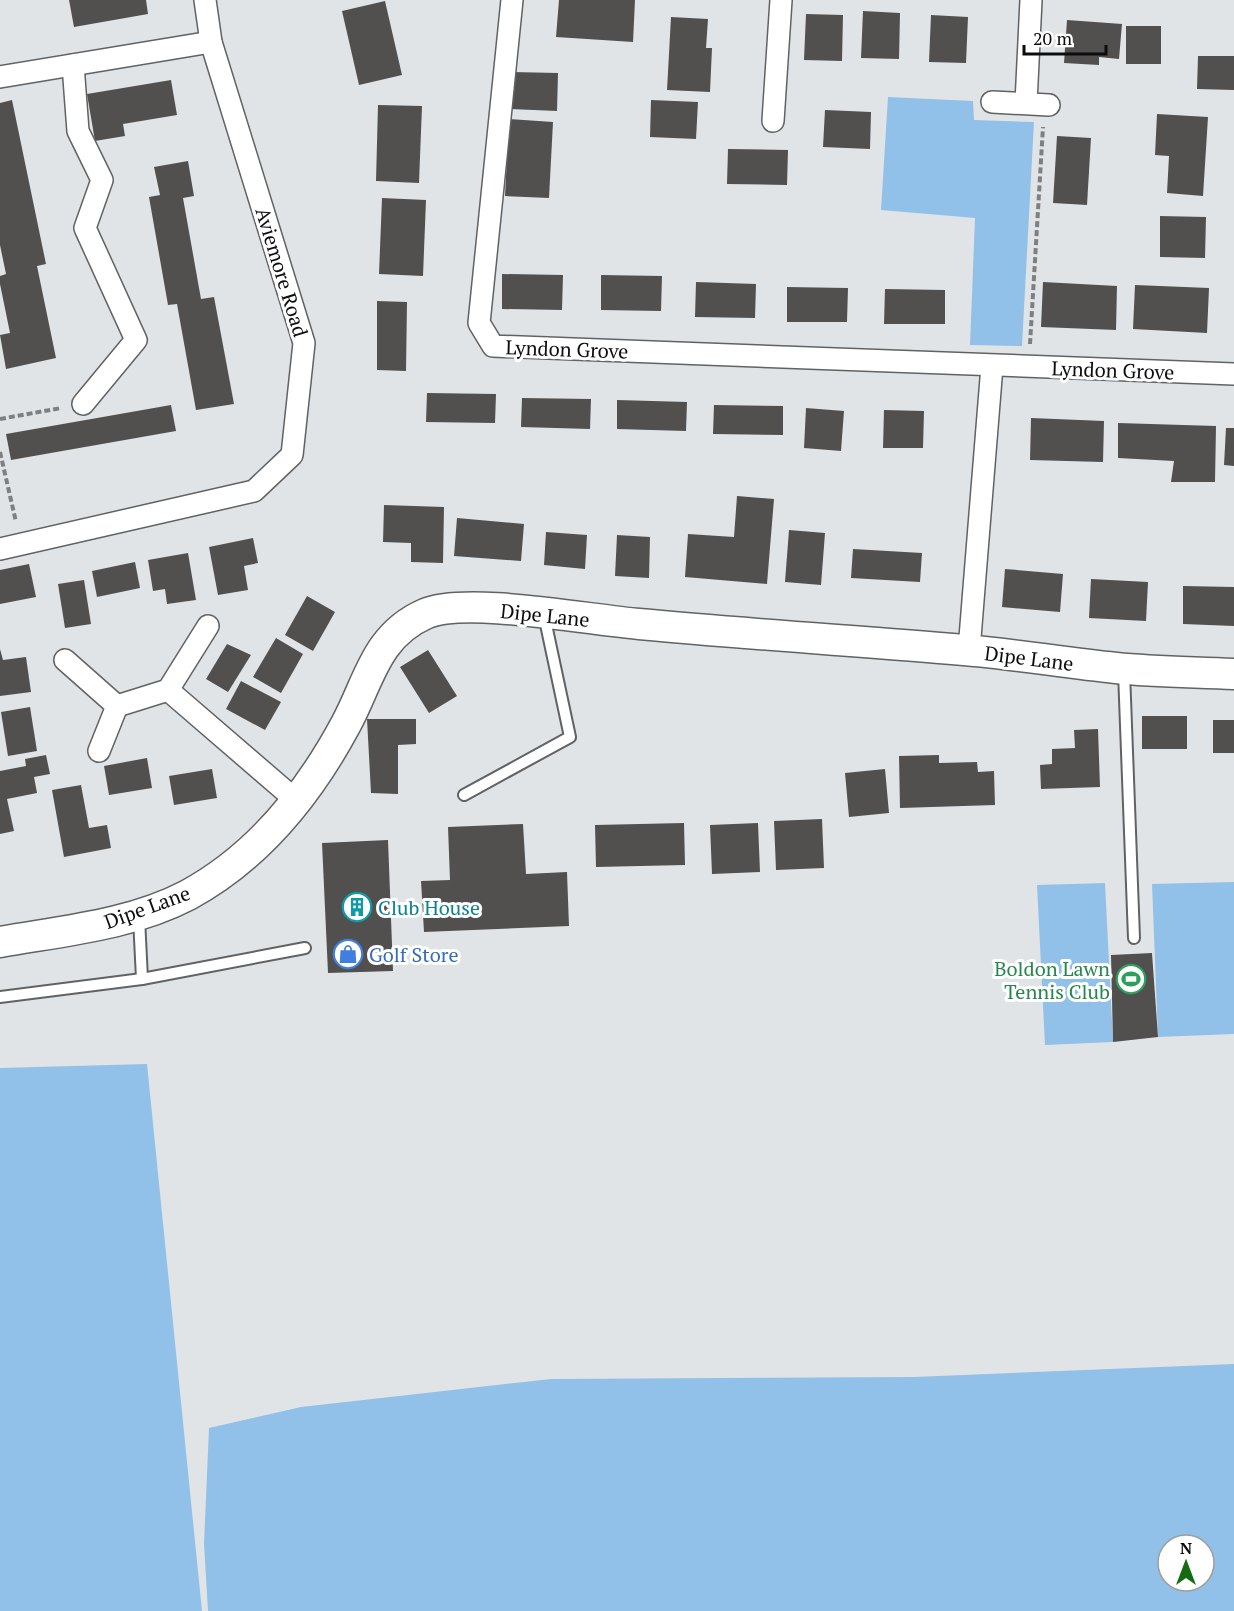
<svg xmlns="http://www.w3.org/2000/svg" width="1234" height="1611" font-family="'PT Serif',serif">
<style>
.green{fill:#91c1e8;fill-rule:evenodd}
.building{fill:#52504e}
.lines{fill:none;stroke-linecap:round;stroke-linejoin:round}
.lane-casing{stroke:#606264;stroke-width:14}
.street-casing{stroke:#606264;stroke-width:24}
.secondary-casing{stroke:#606264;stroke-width:33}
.path{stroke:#7d7f81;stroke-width:4;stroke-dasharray:6 3;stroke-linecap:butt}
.lane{stroke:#fff;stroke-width:10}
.street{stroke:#fff;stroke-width:21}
.secondary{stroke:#fff;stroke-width:30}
.labels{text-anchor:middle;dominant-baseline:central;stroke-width:6;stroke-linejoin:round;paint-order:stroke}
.street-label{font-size:20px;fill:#0c0d0e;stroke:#fff}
.culture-label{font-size:20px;fill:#0d838f;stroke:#fff;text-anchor:start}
.shop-label{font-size:20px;fill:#366cbe;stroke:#fff;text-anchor:start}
.leisure-label{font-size:20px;fill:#27864d;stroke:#fff;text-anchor:end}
</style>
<rect width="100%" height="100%" fill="#e1e4e6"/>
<g class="green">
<polygon points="888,97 973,101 974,120 1034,122 1022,346 970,345 975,218 881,210"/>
<polygon points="1234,882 1234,1034 1158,1037 1152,884"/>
<polygon points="1105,883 1113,1042 1045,1045 1037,885"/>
<polygon points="147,1064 202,1611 0,1611 0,1068"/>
<path d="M1234,1364V1611H208L204,1544L209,1428L301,1407L551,1379L914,1377ZM1168,1545H1204V1581H1168Z"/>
</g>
<g class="building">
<polygon points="69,0 146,0 148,14 74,27"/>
<polygon points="559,0 635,0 633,42 556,37"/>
<polygon points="385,1 402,75 359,85 342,11"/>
<polygon points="863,11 900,13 899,59 861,58"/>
<polygon points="806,14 843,15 842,61 804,60"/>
<polygon points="931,15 968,17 966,63 929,62"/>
<polygon points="671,17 708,19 706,48 712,48 710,92 667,90"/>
<polygon points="1067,20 1122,24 1119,59 1099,57 1099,65 1064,63"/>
<rect x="1126" y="26" width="35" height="38"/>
<polygon points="1198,56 1234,56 1234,90 1197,89"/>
<polygon points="512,72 558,73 557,111 510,109"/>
<polygon points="171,80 177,115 123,124 125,136 95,141 87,94"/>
<polygon points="12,100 46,264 37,266 56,358 6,369 0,335 10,333 0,284 0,276 6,274 0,245 0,103"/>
<polygon points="651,100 698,102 696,139 650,137"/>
<polygon points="378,105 422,106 419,183 376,181"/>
<polygon points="825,110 871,112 870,149 823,147"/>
<polygon points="1157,114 1208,117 1203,196 1167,193 1169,156 1155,155"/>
<polygon points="509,119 553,122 549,198 505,196"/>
<polygon points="1057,136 1091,138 1087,205 1053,203"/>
<polygon points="728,149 788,150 787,185 727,184"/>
<polygon points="188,161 194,196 183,198 201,299 214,297 234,404 196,410 177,304 168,305 149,197 160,195 154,167"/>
<polygon points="382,198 426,200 423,276 379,274"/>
<polygon points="1160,216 1206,217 1205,258 1160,257"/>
<polygon points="502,274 563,275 562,310 502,309"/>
<polygon points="601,275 662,276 661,311 601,310"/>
<polygon points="696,282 756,284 755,318 695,317"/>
<polygon points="1043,282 1117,286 1116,330 1041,327"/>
<polygon points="1135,285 1209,288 1207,333 1133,329"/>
<polygon points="787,287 848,288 847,322 787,322"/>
<polygon points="885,289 945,290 945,324 884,324"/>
<polygon points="377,301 407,302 406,371 377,370"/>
<polygon points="427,393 496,394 495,423 426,422"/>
<polygon points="522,398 591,399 590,429 521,427"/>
<polygon points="617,400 687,402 686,431 617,429"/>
<polygon points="171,405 176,431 11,460 6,434"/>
<polygon points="714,405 783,406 783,435 713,434"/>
<polygon points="806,408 844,411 841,451 804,448"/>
<polygon points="884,410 924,411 923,448 883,448"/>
<polygon points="1031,418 1104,421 1103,462 1030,460"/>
<polygon points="1118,423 1216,426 1215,482 1171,482 1174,461 1118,458"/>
<polygon points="1226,428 1234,428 1234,466 1224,465"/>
<polygon points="737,496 774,499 767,584 685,577 688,534 734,537"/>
<polygon points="384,505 444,507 443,563 411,562 411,543 383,542"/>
<polygon points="457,518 524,524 521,561 454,556"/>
<polygon points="789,530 825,533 821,585 785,582"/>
<polygon points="546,532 587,535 585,569 544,565"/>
<polygon points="617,535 650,537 649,578 615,576"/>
<polygon points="253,538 258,563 244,566 248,590 218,595 209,547"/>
<polygon points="853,549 922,553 920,582 851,578"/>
<polygon points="188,553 196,600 167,604 165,589 153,591 148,560"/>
<polygon points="135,562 140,588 97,597 92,571"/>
<polygon points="29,564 36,597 0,604 0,570"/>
<polygon points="1005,569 1063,574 1060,612 1002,607"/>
<polygon points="1091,579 1148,582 1146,621 1089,618"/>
<polygon points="84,580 91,624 65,628 58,584"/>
<polygon points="1183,586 1234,587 1234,626 1183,624"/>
<polygon points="307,596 335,612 313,651 285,635"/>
<polygon points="276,638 303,654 281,693 253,677"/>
<polygon points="227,644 251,655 228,692 206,679"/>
<polygon points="0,649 3,660 26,657 31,692 0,696"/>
<polygon points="428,650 457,696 429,713 400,667"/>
<polygon points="241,681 281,702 265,730 226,709"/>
<polygon points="30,707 37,751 8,756 1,712"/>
<rect x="1142" y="716" width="45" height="33"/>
<polygon points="367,719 416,719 416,744 398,745 398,794 371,793"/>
<rect x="1213" y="720" width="21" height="33"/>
<polygon points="1098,729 1100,787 1041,789 1040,765 1052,764 1052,749 1075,748 1074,730"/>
<polygon points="46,755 50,774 34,777 37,793 7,799 14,831 0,834 0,771 26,766 25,759"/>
<polygon points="939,755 939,763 977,762 978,772 994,771 995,805 900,808 899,756"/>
<polygon points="147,758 152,788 109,795 104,766"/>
<polygon points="212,769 217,798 174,805 169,776"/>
<polygon points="885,769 889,813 849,817 845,773"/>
<polygon points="81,785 89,828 107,825 111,848 64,857 52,790"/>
<polygon points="822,819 824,868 776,870 774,821"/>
<polygon points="684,823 685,865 596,867 595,825"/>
<polygon points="758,823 760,872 712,874 710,825"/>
<polygon points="523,824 526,874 567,872 569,926 424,932 421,881 450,880 448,827"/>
<polygon points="388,840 393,971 328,973 322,843"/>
<polygon points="1152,953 1158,1037 1113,1042 1111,955"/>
</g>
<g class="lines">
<g class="lane-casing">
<g id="lane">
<polyline points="1124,672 1134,938"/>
<polyline points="464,795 570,737 544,615"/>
<polyline points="139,918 142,979"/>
<polyline points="0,997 142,979 305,948"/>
</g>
</g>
<g class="street-casing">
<g id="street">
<polyline points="512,0 479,323 493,346 1234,374"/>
<polyline points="73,65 78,131 102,180 85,228 136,340 83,404"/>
<polyline points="0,77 211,42"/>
<polyline points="992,102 1049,105"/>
<polyline points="1026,103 1031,0"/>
<polyline points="773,121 781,0"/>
<polyline points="0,549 254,491 292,455 304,343 211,42 205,0"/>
<polyline points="969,650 992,366"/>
<polyline points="65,660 117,706 99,751"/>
<polyline points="168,690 298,802"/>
<polyline points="117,706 168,690 208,626"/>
</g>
</g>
<g class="secondary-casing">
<path id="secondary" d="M0,942C62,931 131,925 188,895C258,857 309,793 346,724C369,682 375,636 425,614C465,596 589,620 639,624C747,634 856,641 964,650C1015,654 1065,663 1116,668C1155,672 1195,672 1234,674"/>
</g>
<g class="path">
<polyline points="1030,344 1043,127"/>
<polyline points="0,419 61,408"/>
<polyline points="0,452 16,522"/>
</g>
<use href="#lane" class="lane"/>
<use href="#street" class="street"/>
<use href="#secondary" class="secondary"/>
</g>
<defs>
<g id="building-ring" transform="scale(1.5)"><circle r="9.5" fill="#fff" stroke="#0f9aa8" stroke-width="1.5"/><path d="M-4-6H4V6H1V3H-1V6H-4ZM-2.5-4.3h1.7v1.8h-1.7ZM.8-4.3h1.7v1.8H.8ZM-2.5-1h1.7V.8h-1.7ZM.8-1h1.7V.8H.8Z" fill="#0f9aa8"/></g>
<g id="shop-ring" transform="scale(1.5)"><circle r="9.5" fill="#fff" stroke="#3f7fe0" stroke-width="1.5"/><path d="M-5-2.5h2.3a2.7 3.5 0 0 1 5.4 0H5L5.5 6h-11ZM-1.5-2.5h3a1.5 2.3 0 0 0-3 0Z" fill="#3f7fe0"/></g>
<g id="stadium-ring" transform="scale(1.5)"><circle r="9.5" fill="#fff" stroke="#2e9e5b" stroke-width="1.5"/><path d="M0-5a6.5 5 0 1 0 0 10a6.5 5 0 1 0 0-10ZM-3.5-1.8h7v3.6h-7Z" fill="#2e9e5b"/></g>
</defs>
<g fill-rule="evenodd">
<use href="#building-ring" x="357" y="907"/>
<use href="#shop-ring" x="348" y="954"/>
<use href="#stadium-ring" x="1131" y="979"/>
</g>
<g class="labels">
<g class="street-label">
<text transform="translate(282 272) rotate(73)">Aviemore Road</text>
<text transform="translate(567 349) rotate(2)">Lyndon Grove</text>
<text transform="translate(1113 370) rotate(2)">Lyndon Grove</text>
<text transform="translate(545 615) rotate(6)">Dipe Lane</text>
<text transform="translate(1029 658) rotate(7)">Dipe Lane</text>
<text transform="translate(147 907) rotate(-20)">Dipe Lane</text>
</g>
<g class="culture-label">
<text x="378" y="907">Club House</text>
</g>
<g class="shop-label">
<text x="369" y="954">Golf Store</text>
</g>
<g class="leisure-label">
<text x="1110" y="968">Boldon Lawn<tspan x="1110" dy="23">Tennis Club</tspan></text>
</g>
</g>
<g transform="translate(1186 1563)"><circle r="28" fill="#ffffff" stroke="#9e9e9f" stroke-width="1.5"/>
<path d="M0-4.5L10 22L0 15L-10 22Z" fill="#156b13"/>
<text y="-9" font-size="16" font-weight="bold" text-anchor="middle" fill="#0c0d0e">N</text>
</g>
<path d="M1024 45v9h82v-9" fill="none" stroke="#0c0d0e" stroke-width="3"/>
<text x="1033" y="45" font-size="18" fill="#0c0d0e" stroke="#ffffff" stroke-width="4.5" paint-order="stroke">20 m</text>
</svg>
